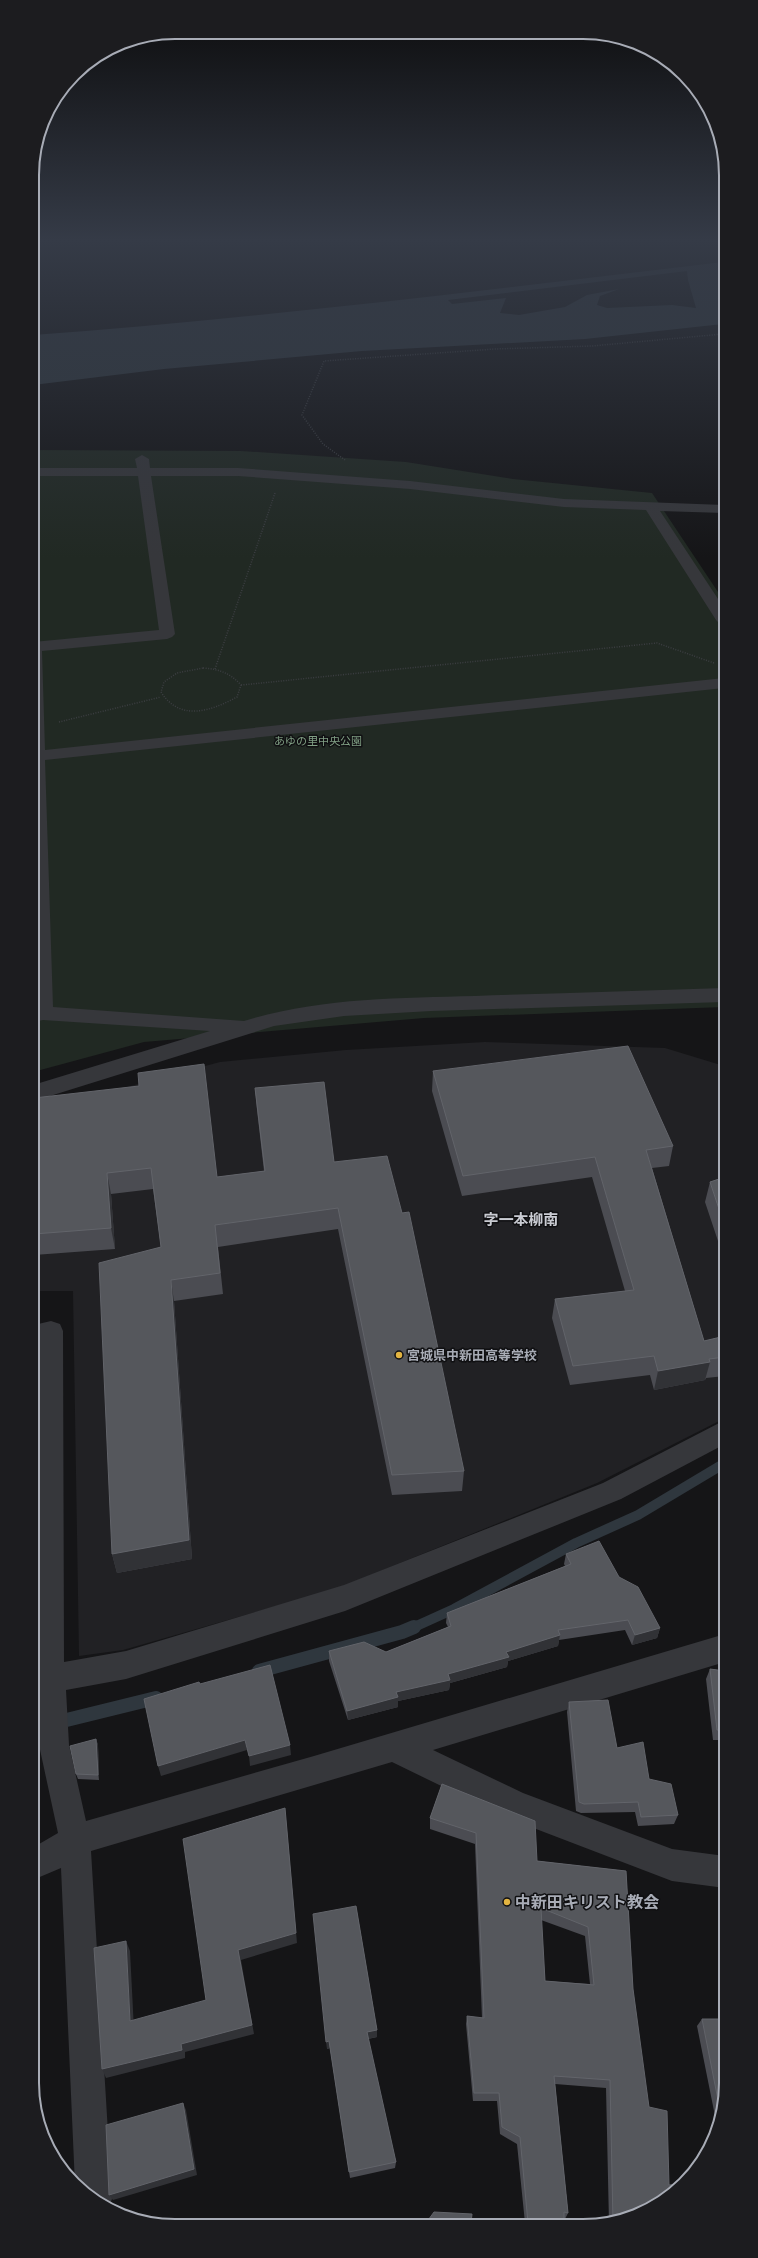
<svg xmlns="http://www.w3.org/2000/svg" width="758" height="2258" font-family="Cabin,'Noto Sans JP',sans-serif">
<style>
.built{fill:#212124}
.green{fill:#212923}
.water{fill:#2f373e;fill-rule:evenodd}
.lines{fill:none;stroke-linecap:round;stroke-linejoin:round}
.stream-far1{stroke:#2f373e;stroke-width:10}
.stream{stroke:#2f373e;stroke-width:14}
.path{stroke:#3c3e42;stroke-width:1.5;stroke-dasharray:1 1.5;stroke-linecap:butt}
.minor{fill:#36373b;fill-rule:evenodd}
.wall{fill:#4b4c52;fill-rule:evenodd}
.shaded-wall{fill:#313236}
.building{fill:#55575c;stroke:#62646a;fill-rule:evenodd}
.poi-dot{fill:#e3b441;stroke:#101012;stroke-width:1.5}
.labels{text-anchor:middle;dominant-baseline:central;stroke-width:3;stroke-linejoin:round;paint-order:stroke}
.far-park-label{font-size:11px;fill:#809f84;stroke:#101012}
.poi-label{font-size:13px;font-weight:bold;fill:#a8acb6;stroke:#101012;text-anchor:start}
.quarter-label{font-size:15px;font-weight:bold;fill:#c9cbd2;stroke:#101012}
.near-poi-label{font-size:16px;font-weight:bold;fill:#a8acb6;stroke:#101012;text-anchor:start}
.rim{fill:none;stroke:#a8acb6;stroke-width:2}
</style>
<rect width="100%" height="100%" fill="#151517"/>
<polygon class="built" points="485,1042 665,1048 724,1066 725,1418 597,1483 336,1589 123,1650 79,1656 73,1291 34,1291 34,1112 220,1062 346,1050"/>
<polygon class="green" points="33,450 241,451 406,462 513,479 652,493 724,601 724,1007 424,1018 144,1042 33,1072"/>
<path class="water" d="M723,262V324L585,339L362,351L164,369L33,385V335C263,318 494,289 723,262ZM687,271L688,280L696,308L672,305L607,308L597,305L600,296L619,289L587,295L565,307L519,315L500,313L506,298L452,304L448,300Z"/>
<g class="lines">
<polyline class="stream-far1" points="412,1628 454,1609 576,1543 638,1515 725,1463"/>
<g class="stream">
<polyline points="259,1671 402,1632 414,1627"/>
<polyline points="34,1728 156,1698"/>
</g>
<g class="path">
<polyline points="345,460 323,444 302,415 324,361 495,349 592,346 723,334"/>
<path d="M203,668C219,669 230,673 241,685L237,697C211,711 180,722 161,692L164,682L177,673Z"/>
<polyline points="215,669 275,493"/>
<polyline points="241,685 657,643 714,663"/>
<polyline points="59,722 161,697"/>
</g>
<g class="minor">
<path d="M142,455L149,459L150,468H238L410,481L564,499L724,505V513L660,511L724,608V625L719,623L716,620L646,510L564,507L410,489L238,476H151L175,634L172,637L167,639L42,651L45,750L724,678V688L45,760L53,1007L244,1021C318,998 398,998 475,996C558,993 641,991 724,988V1002L431,1011L344,1016L274,1026L34,1101L33,1085L210,1031L43,1020L33,1022V642L159,630L138,476H33V468H137L135,459Z"/>
<polygon points="51,1321 60,1324 63,1331 64,1662 126,1651 344,1585 603,1483 725,1420 725,1444 621,1499 345,1611 126,1679 66,1690 69,1745 86,1821 314,1756 725,1634 725,1662 433,1750 523,1793 672,1849 725,1856 725,1888 672,1881 505,1817 392,1762 91,1851 112,2199 108,2209 75,2185 61,1868 35,1879 34,1847 58,1833 39,1745 37,1694 34,1679 39,1344 34,1345 34,1325"/>
</g>
</g>
<g class="wall">
<polygon points="433,1071 673,1146 669,1166 652,1168 704,1341 725,1336 725,1376 706,1378 705,1380 654,1390 650,1375 570,1385 552,1318 555,1299 625,1291 592,1177 462,1196 432,1091"/>
<polygon points="255,1088 334,1162 464,1471 462,1491 392,1495 338,1229 218,1247 223,1294 174,1301 192,1559 117,1573 112,1554 161,1247 153,1189 111,1194 115,1249 34,1255 34,1098 217,1177 264,1171 257,1110"/>
<polygon points="725,1177 725,1262 705,1202 710,1182"/>
<polygon points="566,1554 619,1577 660,1628 657,1638 632,1645 625,1630 559,1640 558,1646 508,1661 507,1667 450,1683 449,1690 398,1701 398,1707 348,1720 329,1661 329,1651 386,1652 448,1627 446,1623 447,1613 565,1566 564,1564"/>
<polygon points="710,1669 725,1671 725,1804 722,1740 713,1740 706,1679"/>
<polygon points="569,1702 649,1779 678,1815 674,1824 638,1826 635,1812 581,1813 576,1811 567,1712"/>
<polygon points="96,1739 98,1745 99,1780 78,1779 76,1774"/>
<path d="M442,1784L537,1861L626,1871L633,1989L655,2207L611,2223H609L606,2088L555,2084L568,2213L565,2219L564,2218V2223H525L517,2144L500,2134L497,2101H473L466,2024L467,2016L482,2018L475,1844L430,1829V1818ZM541,1920L585,1936L590,1984L545,1981Z"/>
<polygon points="356,1906 377,2030 377,2037 368,2039 396,2162 395,2168 350,2178 330,2048 327,2049"/>
<polygon points="702,2019 726,2092 720,2116 715,2116 697,2026"/>
</g>
<g class="shaded-wall">
<polygon points="107,1173 111,1194 115,1249 111,1228"/>
<polygon points="171,1280 174,1301 192,1559 117,1573 112,1554"/>
<polygon points="710,1362 705,1380 654,1390 658,1371"/>
<polygon points="660,1628 657,1638 632,1645 635,1635"/>
<polygon points="560,1635 558,1646 508,1661 507,1667 450,1683 449,1690 398,1701 398,1707 348,1720 347,1711 506,1652"/>
<polygon points="96,1739 98,1745 99,1780 98,1775"/>
<polygon points="245,1740 247,1750 161,1776 158,1766"/>
<polygon points="290,1745 291,1755 250,1766 249,1756"/>
<polygon points="285,1808 297,1943 241,1960 254,2034 185,2052 185,2058 106,2078 102,2069 181,2044 238,1950"/>
<polygon points="126,1941 130,1951 134,2030 130,2021"/>
<polygon points="377,2030 377,2037 367,2039 367,2032"/>
<polygon points="329,2041 330,2048 327,2049 326,2042"/>
<polygon points="183,2103 186,2110 197,2175 113,2200 109,2195"/>
</g>
<g class="building">
<polygon points="628,1046 673,1146 646,1150 704,1341 725,1336 725,1357 709,1359 710,1362 658,1371 654,1356 573,1366 555,1299 634,1290 595,1157 463,1176 433,1071"/>
<polygon points="204,1064 217,1177 265,1171 255,1088 324,1082 334,1162 387,1156 402,1213 409,1212 464,1471 392,1475 338,1208 215,1225 220,1273 171,1280 189,1540 112,1554 99,1263 161,1247 151,1168 107,1173 111,1228 34,1234 34,1098 139,1086 138,1073"/>
<polygon points="725,1177 725,1227 710,1182"/>
<polygon points="599,1541 619,1577 638,1587 660,1628 635,1635 628,1620 558,1630 560,1635 506,1652 509,1657 448,1674 450,1680 396,1692 398,1697 347,1711 329,1651 364,1642 386,1652 451,1626 447,1613 571,1564 566,1554"/>
<polygon points="270,1665 290,1745 249,1756 245,1740 158,1766 144,1699 199,1682 200,1684"/>
<polygon points="710,1669 725,1671 725,1730 717,1730"/>
<polygon points="608,1700 617,1748 643,1742 649,1779 671,1784 678,1815 641,1817 638,1802 584,1804 579,1802 569,1702"/>
<polygon points="96,1739 98,1775 76,1774 70,1746"/>
<path d="M442,1784L535,1821L537,1861L626,1871L633,1989L649,2107L667,2111L669,2185L682,2184L655,2207L613,2223L610,2080L554,2076L568,2213L564,2212V2223H528L520,2137L502,2127L499,2093H474L467,2016L484,2018L476,1833L430,1818ZM541,1908L588,1927L594,1985L545,1981Z"/>
<polygon points="285,1808 296,1933 238,1950 252,2025 181,2044 182,2050 102,2069 94,1948 126,1941 130,2021 206,2000 183,1839"/>
<polygon points="356,1906 377,2030 367,2032 396,2162 349,2172 329,2041 326,2042 313,1914"/>
<polygon points="702,2019 726,2019 726,2092 722,2110 720,2110"/>
<polygon points="183,2103 194,2169 109,2195 106,2125"/>
<polygon points="434,2212 472,2214 471,2223 426,2223"/>
</g>
<linearGradient id="sky" x2="0" y2="1"><stop stop-color="#0c0c0d"/><stop offset="0.43" stop-color="#353b47"/><stop offset="1" stop-color="#353b47" stop-opacity="0"/></linearGradient>
<rect width="758" height="558" fill="url(#sky)"/>
<g class="poi-dot">
<circle cx="399" cy="1355" r="4"/>
<circle cx="507" cy="1902" r="4"/>
</g>
<g class="labels">
<g class="far-park-label">
<text x="318" y="741">あゆの里中央公園</text>
</g>
<g class="poi-label">
<text x="407" y="1355">宮城県中新田高等学校</text>
</g>
<g class="quarter-label">
<text x="521" y="1220">字一本柳南</text>
</g>
<g class="near-poi-label">
<text x="515" y="1902">中新田キリスト教会</text>
</g>
</g>
<path d="M0 0H758V2258H0ZM175 39H583A136 136 0 0 1 719 175V2083A136 136 0 0 1 583 2219H175A136 136 0 0 1 39 2083V175A136 136 0 0 1 175 39Z" fill="#1c1c1f" fill-rule="evenodd"/>
<path class="rim" d="M175 39H583A136 136 0 0 1 719 175V2083A136 136 0 0 1 583 2219H175A136 136 0 0 1 39 2083V175A136 136 0 0 1 175 39Z"/>
</svg>
